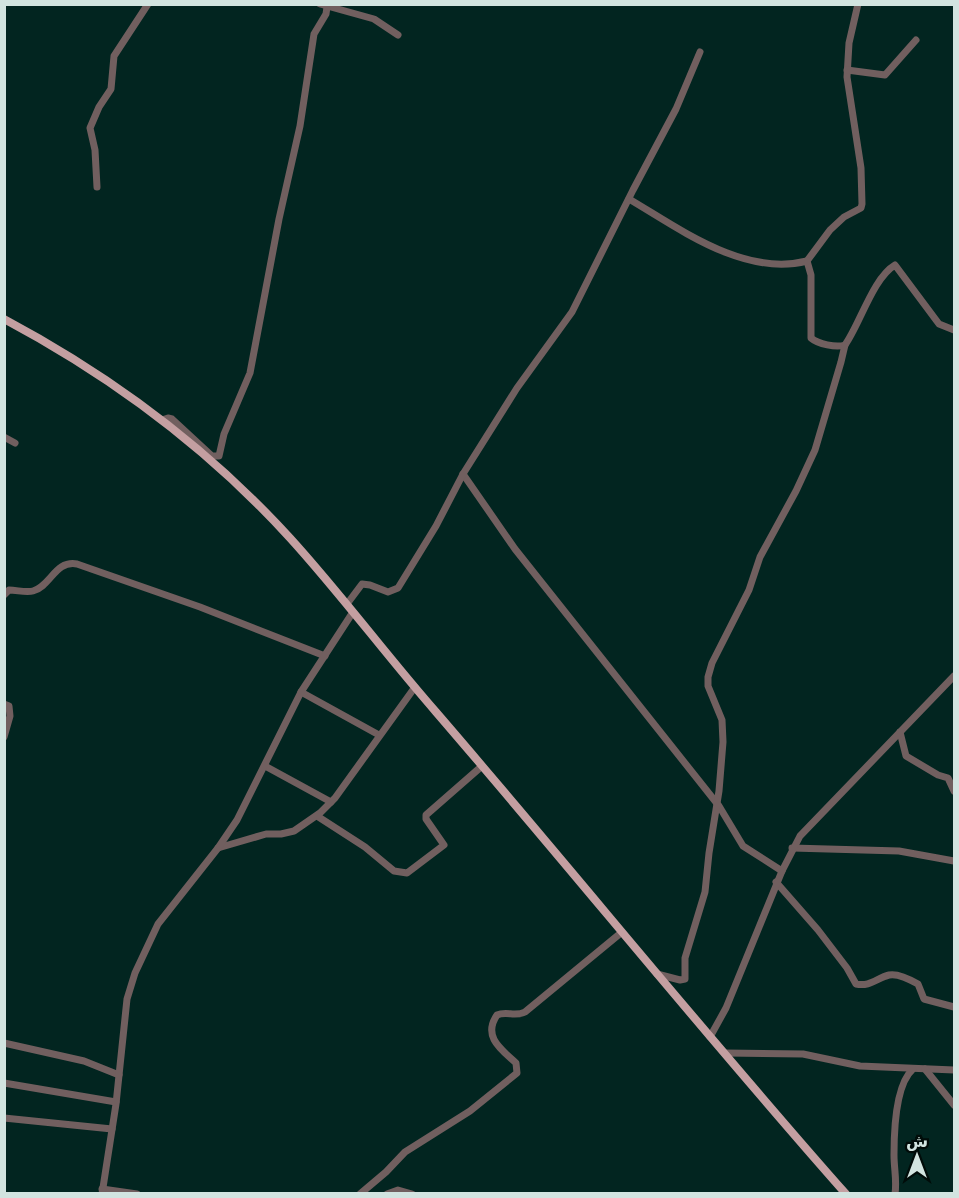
<svg xmlns="http://www.w3.org/2000/svg" width="959" height="1198" font-family="'DejaVu Sans','Noto Sans Arabic',sans-serif">
<style>
.lines{fill:none;stroke-linecap:round;stroke-linejoin:round}
.minor{stroke:#715f5f;stroke-width:7}
.major{stroke:#c49fa1;stroke-width:8}
</style>
<rect width="100%" height="100%" fill="#022520"/>
<g class="lines">
<g class="minor">
<polyline points="320,4 374,19 398,35"/>
<path d="M858,4L849,43L847,77L861,168L862,204L861,208L844,217L830,230L807,261L811,275V338C818,344 836,348 845,345C860,324 873,278 895,265L939,324L954,330"/>
<polyline points="847,70 885,75 916,40"/>
<polyline points="97,187 95,150 90,128 99,107 111,89 114,56 148,4"/>
<path d="M629,199C680,229 744,277 807,261"/>
<polyline points="162,420 168,418 172,419 212,456 219,456 224,434 250,373 279,219 300,126 314,34 326,14 327,7"/>
<polyline points="4,437 15,443"/>
<polyline points="463,474 515,549 719,806 743,846 782,871"/>
<path d="M4,595L9,590C17,590 26,593 33,591C51,586 55,560 77,564L200,607L325,656"/>
<polyline points="347,604 362,584 370,585 388,592 398,588 436,526 463,474 517,388 572,312 633,190 676,109 700,52"/>
<polyline points="301,692 379,735"/>
<polyline points="4,704 9,706 10,716 4,737"/>
<polyline points="900,732 906,756 938,775 948,778 954,791"/>
<polyline points="265,766 331,802"/>
<polyline points="317,816 365,847 394,871 407,873 444,845 426,819 426,815 482,766"/>
<polyline points="218,848 266,834 281,834 294,831 320,813 335,798 415,687"/>
<polyline points="792,848 899,851 954,861"/>
<path d="M776,882L818,930L847,968L856,984C870,987 877,978 889,975C898,973 911,980 918,984L924,999L954,1007"/>
<polyline points="657,974 680,980 685,979 685,958 705,892 709,853 719,791 723,742 722,720 708,686 708,677 712,663 749,590 760,557 796,491 815,450 841,362 845,345"/>
<polyline points="710,1037 726,1008 782,871 800,836 954,676"/>
<polyline points="4,1043 84,1061 119,1075"/>
<polyline points="725,1053 803,1054 860,1066 954,1070"/>
<polyline points="925,1069 954,1105"/>
<polyline points="4,1083 116,1102"/>
<polyline points="4,1118 112,1129"/>
<polyline points="102,1189 137,1194"/>
<polyline points="102,1194 116,1104 127,999 135,973 158,924 218,848 237,820 301,692 353,612"/>
<path d="M360,1194L386,1172L405,1152L470,1111L517,1073L516,1063C502,1050 482,1037 497,1015C506,1011 516,1017 525,1012L622,932"/>
<polyline points="387,1194 398,1190 412,1194"/>
<path d="M895,1194C897,1180 894,1169 894,1155C894,1132 895,1085 913,1069"/>
</g>
<path class="major" d="M4,319C111,376 209,449 290,538C341,594 386,655 436,712C574,872 706,1036 846,1194"/>
</g>
<rect width="959" height="1198" fill="none" stroke="#d2e4e0" stroke-width="12"/>
<g transform="translate(917 1156)" stroke="#010c09" stroke-width="4.5" paint-order="stroke">
<path d="M0-4.5L10 22L0 15L-10 22Z" fill="#d2e4e0"/>
<text y="-9" font-size="16" font-weight="bold" text-anchor="middle" fill="#d2e4e0">ش</text>
</g>
</svg>
